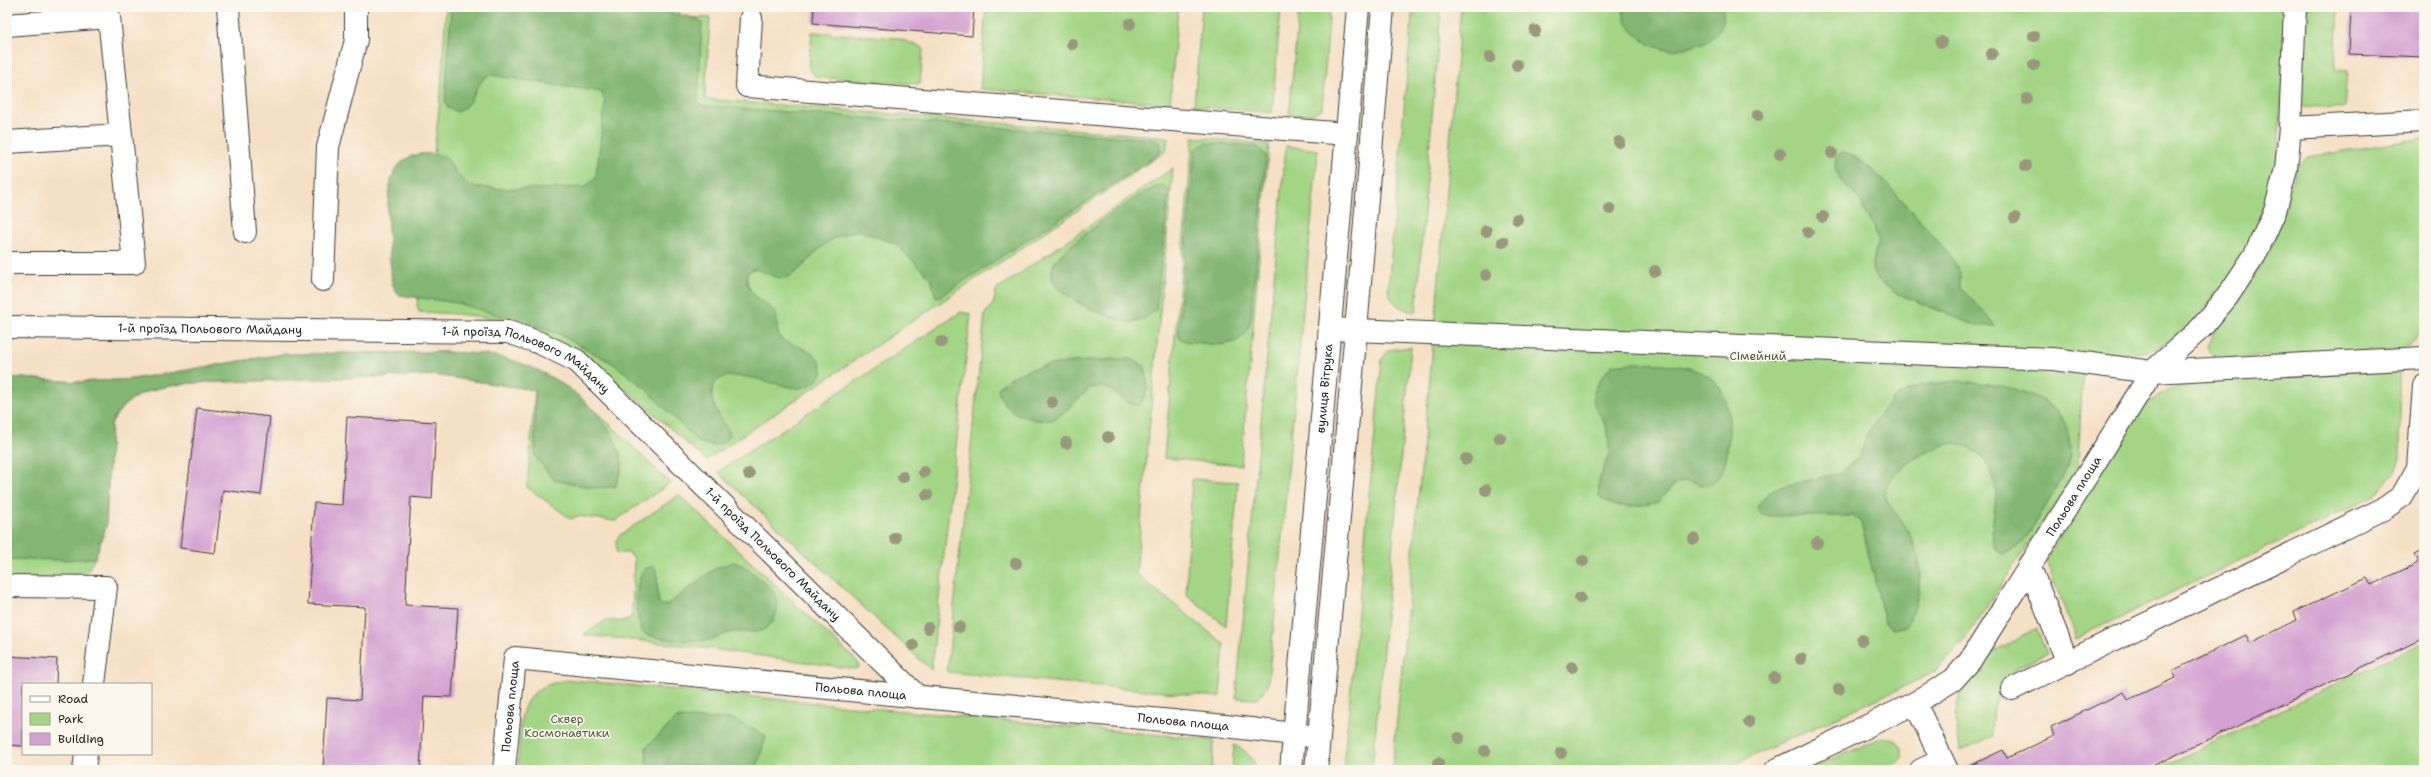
<svg xmlns="http://www.w3.org/2000/svg" width="2431" height="777" font-family="'Shantell Sans',sans-serif">
<style>
.green{fill:#a3d585;stroke:#607850}
.forest{fill:#82b672;stroke:#4f6947}
.building{fill:#d3a2d2}
.lines{fill:none;stroke-linecap:round;stroke-linejoin:round}
.minor-casing{stroke:#3d3935;stroke-width:24}
.major-casing{stroke:#3d3935;stroke-width:24}
.minor{stroke:#fff;stroke-width:22}
.major{stroke:#fff;stroke-width:22}
.tree{fill:#98987c}
.labels{text-anchor:middle;dominant-baseline:central;stroke-width:3.5;stroke-linejoin:round;paint-order:stroke}
.street-label{font-size:12px;fill:#1c1c1c;stroke:#fbf7ec}
.park-label{font-size:12px;fill:#4b5d41;stroke:#fbf7ec}
</style>
<rect width="100%" height="100%" fill="#fbf7ec"/>
<filter id="ink" filterUnits="userSpaceOnUse"><feTurbulence type="fractalNoise" baseFrequency=".025" numOctaves="2"/><feDisplacementMap in="SourceGraphic" scale="8" xChannelSelector="R" yChannelSelector="G"/><feConvolveMatrix kernelMatrix="1 2 1 2 8 2 1 2 1" color-interpolation-filters="sRGB"/></filter>
<filter id="wash" filterUnits="userSpaceOnUse"><feTurbulence type="fractalNoise" baseFrequency=".012" numOctaves="4" result="noise"/><feDisplacementMap in="SourceGraphic" scale="16" xChannelSelector="R" yChannelSelector="G"/><feGaussianBlur stdDeviation="0.9" result="paint"/><feColorMatrix in="noise" values="0 0 0 0 0 0 0 0 0 0 0 0 0 0 0 0 0 1.4 0 .05"/><feComposite in="paint" operator="in"/></filter>
<g filter="url(#wash)">
<rect width="100%" height="100%" fill="#f5e0c5"/>
<g class="green">
<path d="M446,7H680V17L710,18L705,99L1168,137L1166,151L706,460C648,409 590,350 515,325C484,315 451,313 419,312L417,306L441,91Z"/>
<polygon points="986,7 1178,7 1170,104 980,89"/>
<polygon points="1202,7 1281,7 1272,113 1194,106"/>
<path d="M1299,7H1330L1322,108C1313,117 1301,115 1289,115Z"/>
<path d="M1413,7H1441L1416,312C1401,310 1393,305 1388,290Z"/>
<path d="M1461,7H2286C2284,40 2283,74 2281,107C2279,137 2279,168 2270,197C2258,235 2238,269 2213,299C2190,326 2164,354 2126,354C2113,354 2098,351 2084,350L2078,463L2070,482L1961,645L1933,673L1722,770H1392L1436,314Z"/>
<polygon points="2303,7 2338,7 2335,70 2347,71 2344,108 2302,106 2298,98"/>
<polygon points="812,32 898,38 923,48 920,84 816,77 809,69"/>
<polygon points="1193,137 1269,144 1241,465 1164,458"/>
<polygon points="2424,138 2424,329 2413,343 2402,350 2217,359 2210,354 2208,346 2215,330 2249,286 2276,237 2297,166 2307,157"/>
<polygon points="1286,146 1318,150 1269,674 1267,686 1257,699 1236,698"/>
<polygon points="1173,168 1136,574 1224,644 1220,697 947,672 985,314 994,302 996,290"/>
<polygon points="961,312 971,314 931,670 718,472"/>
<polygon points="1411,347 1372,770 1343,770 1382,359 1389,350"/>
<path d="M443,352C464,353 486,353 507,359C570,375 624,440 670,483L615,521L577,516L571,519L527,487L535,390L434,375L191,383C157,388 128,390 111,424L106,526L95,558L85,575L75,583L7,582V377L79,382L133,379L283,354Z"/>
<polygon points="2400,366 2400,458 2395,472 2375,496 2076,638 2046,561 2125,427 2147,404 2169,390 2192,382"/>
<polygon points="1192,479 1238,482 1226,626 1186,594"/>
<polygon points="679,495 858,662 859,667 855,669 682,645 583,635 605,621 625,621 632,616 634,559 629,553 617,553 616,541 620,535"/>
<path d="M2037,629L2047,654C2038,658 2028,662 2019,667C1996,681 1991,712 1993,736L1960,751L1955,717L1961,686L1986,655Z"/>
<polygon points="2424,642 2424,770 2155,770"/>
<path d="M571,680L1214,740L1212,770H518C521,723 512,686 571,680Z"/>
<polygon points="1883,737 1897,741 1902,749 1902,758 1890,770 1808,770"/>
<path d="M1234,745C1245,751 1254,756 1256,770H1232Z"/>
</g>
<g class="forest">
<path d="M451,7H659C672,19 692,12 702,23L698,101L700,105L705,106L1154,139L1161,143V150L1156,156L941,296L936,297L931,279L896,244L858,230C848,233 837,236 829,241C817,249 797,277 784,278C773,279 764,270 753,269L747,274C745,294 762,300 776,312C777,318 776,327 778,333C782,350 819,342 822,370C823,374 820,378 817,380C813,384 807,387 801,388C782,390 716,357 712,392C710,407 724,420 730,434C724,449 711,446 698,442L646,389L614,364L557,333L457,303L399,295L392,284C390,254 382,196 395,170C399,163 408,157 415,155C424,152 435,155 445,156C453,167 456,176 468,184C482,192 565,188 585,187L596,177L605,101L601,92L489,75C473,84 477,101 458,112L448,108L445,101Z"/>
<path d="M1623,7H1722C1729,34 1707,44 1685,48C1680,48 1674,51 1669,50C1648,48 1622,29 1623,7Z"/>
<path d="M1206,143L1257,146L1266,155L1251,318C1244,354 1214,344 1185,341L1180,339L1178,334L1194,159L1195,150Z"/>
<path d="M1841,152C1867,152 1931,235 1951,256L1960,272V288L1985,312L1995,326H1976L1894,292L1875,277L1872,268L1878,239L1874,226L1866,215L1859,198L1842,182L1835,168L1836,157Z"/>
<path d="M1163,185L1169,190L1156,310C1149,315 1143,321 1135,322C1118,325 1054,295 1052,278C1050,267 1056,260 1062,253C1079,238 1144,187 1163,185Z"/>
<path d="M443,352C464,353 486,353 507,359C554,371 614,412 622,463C623,470 617,480 615,487L594,488L554,480L535,456V390L434,375L191,383C157,388 128,390 111,424L106,526L95,558L68,560L7,559V377L79,382L133,379L283,354Z"/>
<path d="M1116,359H1131L1144,366C1149,381 1150,392 1139,405C1122,405 1117,391 1103,387C1099,386 1094,388 1090,388C1077,399 1067,413 1051,420C1048,421 1043,420 1039,420C1020,418 1001,409 998,388C1023,361 1081,362 1116,359Z"/>
<path d="M1633,363C1692,364 1736,367 1728,441C1727,456 1726,472 1713,482C1703,491 1693,477 1682,481C1671,485 1665,495 1657,503C1636,505 1616,512 1599,496C1599,490 1598,483 1600,478C1604,465 1609,460 1609,445C1609,405 1572,410 1612,365Z"/>
<path d="M1955,381C1993,383 2063,390 2069,438C2070,445 2071,454 2068,462C2063,479 2052,495 2043,511C2032,528 2024,548 2003,554L1995,548C1989,530 1995,513 1996,494C1996,474 1981,449 1961,444C1949,441 1934,449 1923,454C1907,463 1888,476 1884,495C1889,507 1898,515 1905,526C1925,556 1924,596 1906,626L1893,629L1885,623L1861,522L1853,516H1769L1762,515L1758,511V505L1773,489L1842,472L1860,456L1868,432L1879,416L1891,401L1905,392L1921,385Z"/>
<path d="M733,562C746,565 756,576 766,584C782,596 781,620 763,630C755,634 742,631 732,632C724,633 717,639 709,640C694,642 652,641 641,631C636,610 633,589 644,569L654,566C661,579 654,590 660,605H667L714,569Z"/>
<polygon points="677,718 733,719 766,736 756,770 647,770 646,747"/>
</g>
<g id="blocks">
<g class="building">
<polygon points="814,7 974,7 972,36 813,23"/>
<polygon points="2351,7 2424,7 2424,57 2349,54"/>
<polygon points="197,408 270,417 261,495 223,490 215,553 180,548"/>
<polygon points="347,417 436,422 432,499 411,497 405,605 458,608 452,697 424,696 420,770 323,770 327,698 360,700 365,607 308,604 314,503 342,505"/>
<polygon points="2424,550 2424,638 2144,770 1966,770 1965,768 2003,750 2007,758 2054,736 2051,727 2124,692 2128,700 2175,678 2172,671 2246,635 2250,643 2273,632 2297,620 2294,612 2367,578 2371,585 2418,563 2414,555"/>
<polygon points="7,656 57,659 56,684 23,684 23,746 7,745"/>
</g>
</g>
</g>
<g filter="url(#ink)">
<use href="#blocks" fill-opacity="0" stroke="#3d3935" stroke-width="1"/>
<g class="lines">
<g class="minor-casing">
<g id="minor">
<polyline points="228,7 245,232"/>
<polyline points="751,18 747,86 1347,134"/>
<polyline points="7,25 109,17 134,263 7,263"/>
<polyline points="2290,128 2424,121"/>
<polyline points="7,142 121,135"/>
<polyline points="323,280 328,147 356,40 356,7"/>
<path id="s1" d="M7,327L508,332L540,343L577,361L918,697"/>
<polyline points="1330,329 2053,359 2152,372 2424,358"/>
<polyline points="2029,565 2068,663"/>
<polyline points="7,586 106,587 94,684"/>
<polyline points="2012,689 2385,508 2402,496 2418,468 2424,386"/>
<polyline points="1915,703 1947,770"/>
<polyline points="84,770 86,754"/>
<path id="s2" d="M504,770L515,658L1225,726L1319,737"/>
<path id="s3" d="M1776,770L1915,703L1953,680L1970,661L2152,372L2201,328L2227,297L2255,255L2275,211L2286,169L2290,128L2295,7"/>
<polyline points="1921,770 1942,760"/>
</g>
</g>
<g class="major-casing">
<g id="major">
<path id="s4" d="M1291,770L1358,7"/>
<polyline points="1316,770 1356,330 1383,7"/>
</g>
</g>
<use href="#minor" class="minor"/>
<use href="#major" class="major"/>
</g>
<g class="tree">
<circle cx="1130" cy="24" r="6"/>
<circle cx="1535" cy="31" r="6"/>
<circle cx="2034" cy="36" r="6"/>
<circle cx="1941" cy="42" r="6"/>
<circle cx="1072" cy="44" r="6"/>
<circle cx="1992" cy="54" r="6"/>
<circle cx="1490" cy="57" r="6"/>
<circle cx="1517" cy="65" r="6"/>
<circle cx="2034" cy="65" r="6"/>
<circle cx="2027" cy="99" r="6"/>
<circle cx="1758" cy="115" r="6"/>
<circle cx="1619" cy="142" r="6"/>
<circle cx="1832" cy="153" r="6"/>
<circle cx="1780" cy="154" r="6"/>
<circle cx="2026" cy="166" r="6"/>
<circle cx="1610" cy="209" r="6"/>
<circle cx="1823" cy="217" r="6"/>
<circle cx="2015" cy="218" r="6"/>
<circle cx="1517" cy="219" r="6"/>
<circle cx="1486" cy="231" r="6"/>
<circle cx="1808" cy="232" r="6"/>
<circle cx="1503" cy="242" r="6"/>
<circle cx="1655" cy="271" r="6"/>
<circle cx="1486" cy="275" r="6"/>
<circle cx="941" cy="342" r="6"/>
<circle cx="1052" cy="402" r="6"/>
<circle cx="1108" cy="437" r="6"/>
<circle cx="1500" cy="438" r="6"/>
<circle cx="1066" cy="443" r="6"/>
<circle cx="1466" cy="459" r="6"/>
<circle cx="924" cy="472" r="6"/>
<circle cx="749" cy="474" r="6"/>
<circle cx="903" cy="477" r="6"/>
<circle cx="1486" cy="490" r="6"/>
<circle cx="927" cy="495" r="6"/>
<circle cx="895" cy="538" r="6"/>
<circle cx="1694" cy="539" r="6"/>
<circle cx="1817" cy="543" r="6"/>
<circle cx="1583" cy="561" r="6"/>
<circle cx="1016" cy="563" r="6"/>
<circle cx="1580" cy="598" r="6"/>
<circle cx="959" cy="627" r="6"/>
<circle cx="928" cy="628" r="6"/>
<circle cx="1862" cy="640" r="6"/>
<circle cx="913" cy="645" r="6"/>
<circle cx="1801" cy="659" r="6"/>
<circle cx="1572" cy="667" r="6"/>
<circle cx="1774" cy="678" r="6"/>
<circle cx="1839" cy="689" r="6"/>
<circle cx="1749" cy="722" r="6"/>
<circle cx="1459" cy="738" r="6"/>
<circle cx="1485" cy="751" r="6"/>
<circle cx="1561" cy="753" r="6"/>
<circle cx="1438" cy="763" r="6"/>
</g>
</g>
<g class="labels">
<g class="street-label">
<text stroke="none"><textPath href="#s1" startOffset="203">1-й проїзд Польового Майдану</textPath></text>
<text stroke="none"><textPath href="#s1" startOffset="527">1-й проїзд Польового Майдану</textPath></text>
<text stroke="none"><textPath href="#s4" startOffset="383">вулиця Вітрука</textPath></text>
<text stroke="none"><textPath href="#s3" startOffset="419">Польова площа</textPath></text>
<text stroke="none"><textPath href="#s1" startOffset="851">1-й проїзд Польового Майдану</textPath></text>
<text stroke="none"><textPath href="#s2" startOffset="460">Польова площа</textPath></text>
<text stroke="none"><textPath href="#s2" startOffset="64">Польова площа</textPath></text>
<text stroke="none"><textPath href="#s2" startOffset="784">Польова площа</textPath></text>
</g>
<g class="park-label">
<text x="1758" y="356">Сімейний</text>
<text x="567" y="719">Сквер<tspan x="567" dy="14">Космонавтики</tspan></text>
</g>
</g>
<rect width="2431" height="777" fill="none" stroke="#fbf7ec" stroke-width="24"/>
<rect x="22" y="683" width="130" height="72" fill="#fbf7ec" stroke="#a29f99"/>
<rect x="30" y="696" width="20" height="6" fill="#ffffff" stroke="#a29f99"/>
<text x="58" y="703" font-size="12" fill="#1c1c1c">Road</text>
<rect x="30" y="713" width="20" height="12" fill="#a3d585" stroke="#a29f99"/>
<text x="58" y="723" font-size="12" fill="#1c1c1c">Park</text>
<rect x="30" y="733" width="20" height="12" fill="#d3a2d2" stroke="#a29f99"/>
<text x="58" y="743" font-size="12" fill="#1c1c1c">Building</text>
</svg>
